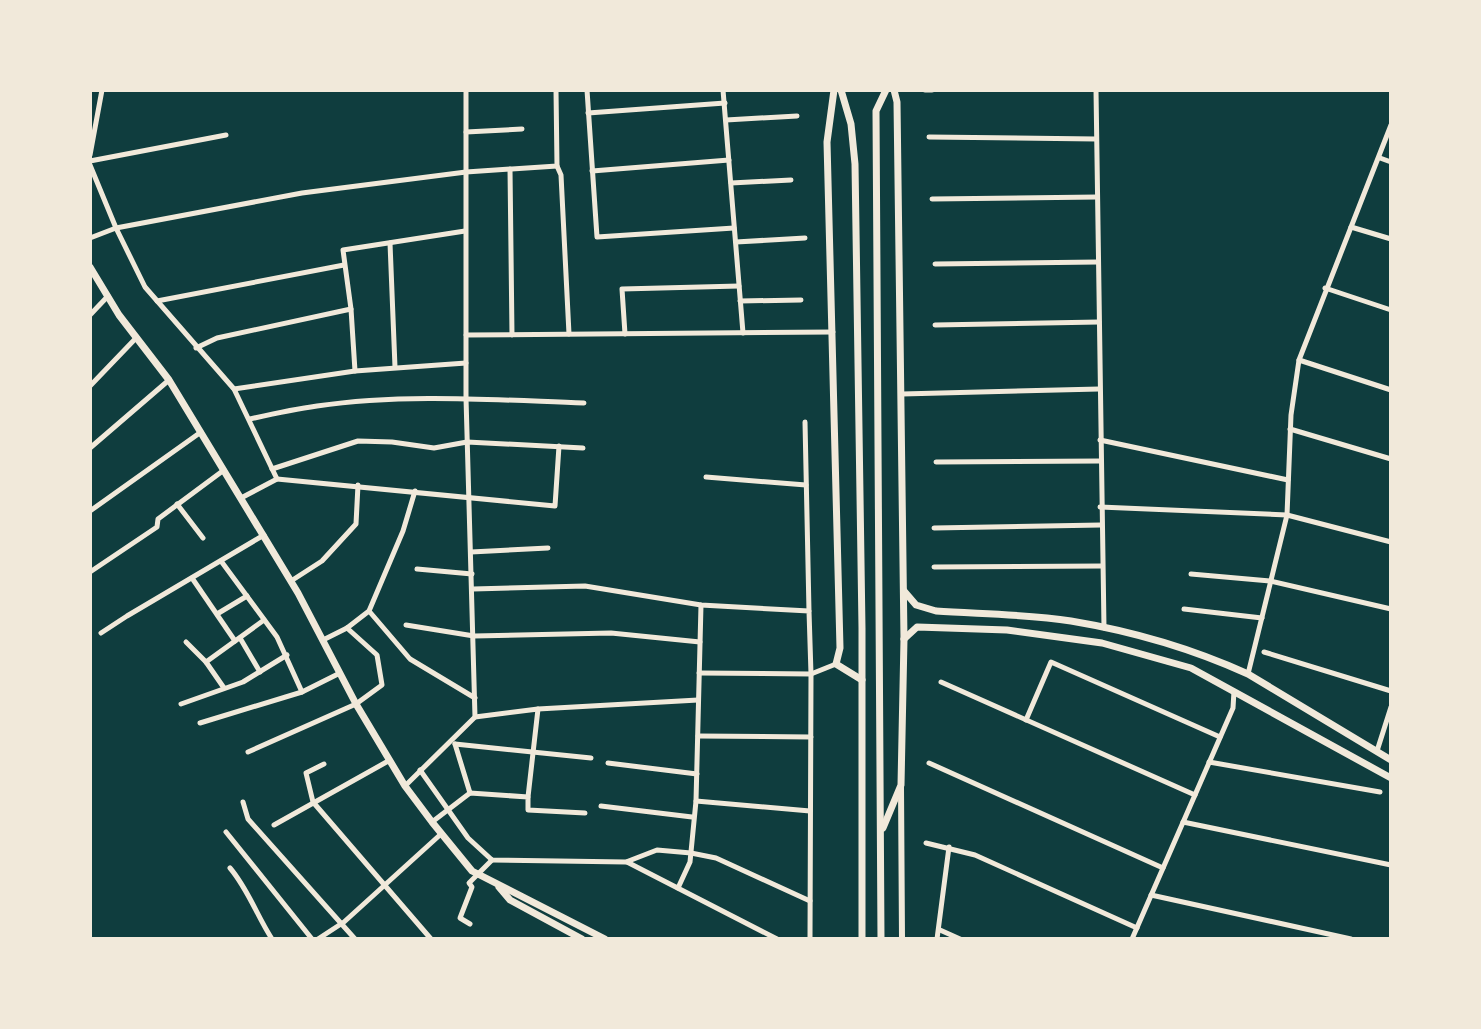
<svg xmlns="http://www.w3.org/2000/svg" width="1481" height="1029" font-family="Poppins,sans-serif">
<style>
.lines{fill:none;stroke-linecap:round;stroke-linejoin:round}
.minor{stroke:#f1e9da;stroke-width:5}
.tertiary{stroke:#f1e9da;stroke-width:6}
.secondary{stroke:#f1e9da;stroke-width:7}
</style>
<rect width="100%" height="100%" fill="#0f3d3e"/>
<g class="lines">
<g class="minor">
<polyline points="587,90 597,237 734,228"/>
<polyline points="723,90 743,333"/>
<polyline points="925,90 932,90"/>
<polyline points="1096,90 1104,628"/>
<polyline points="588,113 725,103"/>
<polyline points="726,120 797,116"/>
<polyline points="466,132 522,129"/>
<polyline points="929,137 1096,139"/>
<polyline points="90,155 102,90"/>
<polyline points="1380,158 1391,162"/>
<polyline points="90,161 226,135"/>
<polyline points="90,165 116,228 145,287 234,389 277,479 241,498"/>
<polyline points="557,166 561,175 569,334"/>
<polyline points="510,169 512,335"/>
<polyline points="592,171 729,160"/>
<polyline points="731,183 791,180"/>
<polyline points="932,199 1097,197"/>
<polyline points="1351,227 1391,239"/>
<polyline points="90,238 116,228 302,193 466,172 557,166 556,90"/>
<polyline points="736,242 805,238"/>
<polyline points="390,243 395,367"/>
<polyline points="935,264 1098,262"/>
<polyline points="1325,288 1391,310"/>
<polyline points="157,301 344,265"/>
<polyline points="740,301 801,300"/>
<polyline points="90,315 108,296"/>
<polyline points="935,325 1099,322"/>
<polyline points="625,334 622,289 739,286"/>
<polyline points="466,335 833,332"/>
<polyline points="196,348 217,338 351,309"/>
<polyline points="1299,360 1391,390"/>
<polyline points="355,371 351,309 343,250 465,231"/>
<polyline points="90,386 137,337"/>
<polyline points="234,389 355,371 466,363"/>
<polyline points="902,394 1099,389"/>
<path d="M250,419C272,414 295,409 317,406C405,393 496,400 584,403"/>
<polyline points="805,422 809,611"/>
<polyline points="1290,429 1391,459"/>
<polyline points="1100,440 1288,480"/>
<polyline points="90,448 169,380"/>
<polyline points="936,462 1100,461"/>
<polyline points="272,469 358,441 392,442 434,448 467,442 583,448"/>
<polyline points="706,477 806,485"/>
<polyline points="277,479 555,506 559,446"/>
<polyline points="177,504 203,538"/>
<polyline points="1100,507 1287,515 1391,542"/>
<polyline points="90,511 201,432"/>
<polyline points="934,528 1101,525"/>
<polyline points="471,552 548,548"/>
<polyline points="221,561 277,637 302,692"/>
<polyline points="934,567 1102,566"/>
<polyline points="417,569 472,574"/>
<polyline points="90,572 157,527 158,519 224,470"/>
<polyline points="1191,574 1270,581 1391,609"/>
<polyline points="192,578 235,641"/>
<polyline points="291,581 322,561 356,524 358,485"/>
<polyline points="473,589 585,586 701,605 809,611 811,674 810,939"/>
<polyline points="1184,609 1262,618"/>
<polyline points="369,611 410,659 475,698"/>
<polyline points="217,614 247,596"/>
<polyline points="406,625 474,636 611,633 700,642"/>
<polyline points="101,633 127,616 264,535"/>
<polyline points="240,638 260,672"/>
<polyline points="323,640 347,628 369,611 403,531 415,491"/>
<polyline points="186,642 206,662 224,688"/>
<polyline points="1264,652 1391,691"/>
<polyline points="206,662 264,620"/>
<polyline points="699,673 811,674 836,664"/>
<polyline points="1248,674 1287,515 1291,415 1299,360 1391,125"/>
<polyline points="941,682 1195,795"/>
<polyline points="181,704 243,682 287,655"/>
<polyline points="475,717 538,709 698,700"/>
<polyline points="1026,720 1051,662 1220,737"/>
<polyline points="200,723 302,692 340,673"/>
<polyline points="698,736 811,737"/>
<polyline points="455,744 591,758"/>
<polyline points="455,744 470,793"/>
<polyline points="1377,751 1391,707"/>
<polyline points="248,752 356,704 382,685 377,655 347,628"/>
<polyline points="1209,762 1380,792"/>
<polyline points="608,763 697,774"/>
<polyline points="929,763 1163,868"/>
<polyline points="324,764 306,773 313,802 431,939"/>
<polyline points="420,770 468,838 492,860 626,862 657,850 691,853 716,858 810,901"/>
<polyline points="405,786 475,717 466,398 466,90"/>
<polyline points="528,797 538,709"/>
<polyline points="696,801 810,811"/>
<polyline points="243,802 248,819 355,939"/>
<polyline points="601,806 692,817"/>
<polyline points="432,822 470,793 528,797 528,810 585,813"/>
<polyline points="1183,822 1391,865"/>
<polyline points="274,825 390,760"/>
<polyline points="226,832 312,939"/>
<polyline points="926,843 975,855 1137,928"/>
<polyline points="627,862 777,939"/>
<path d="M230,868C248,889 257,916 272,939"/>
<polyline points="678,888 690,862 696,801 701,605"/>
<polyline points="1151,895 1351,939"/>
<polyline points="470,924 460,918 472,887 469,883 492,860"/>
<polyline points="940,930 960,939"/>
<polyline points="318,939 344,922 441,834"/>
<polyline points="937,939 949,847"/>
<polyline points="1132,939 1233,708 1234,691"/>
</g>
<polyline class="tertiary" points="901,787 902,939"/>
<g class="secondary">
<polyline points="834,90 827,142 840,648 836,664 862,680"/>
<polyline points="841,90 851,124 855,164 862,628 862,939"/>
<polyline points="90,267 119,315 169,380 298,593 356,704 405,786 432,822 472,871 605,939"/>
<path d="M904,591L916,605L936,611C980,614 1027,614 1071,621C1131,631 1193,649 1248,674L1391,760"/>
<polyline points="904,639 917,627 1007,630 1102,643 1191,668 1391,778"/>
<polyline points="883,828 901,785 904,639 897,102 894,90"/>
<polyline points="499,887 510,900 582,939"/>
<polyline points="881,939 876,111 886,90"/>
</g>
</g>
<rect width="1481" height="1029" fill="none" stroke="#f1e9da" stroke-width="184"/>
</svg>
